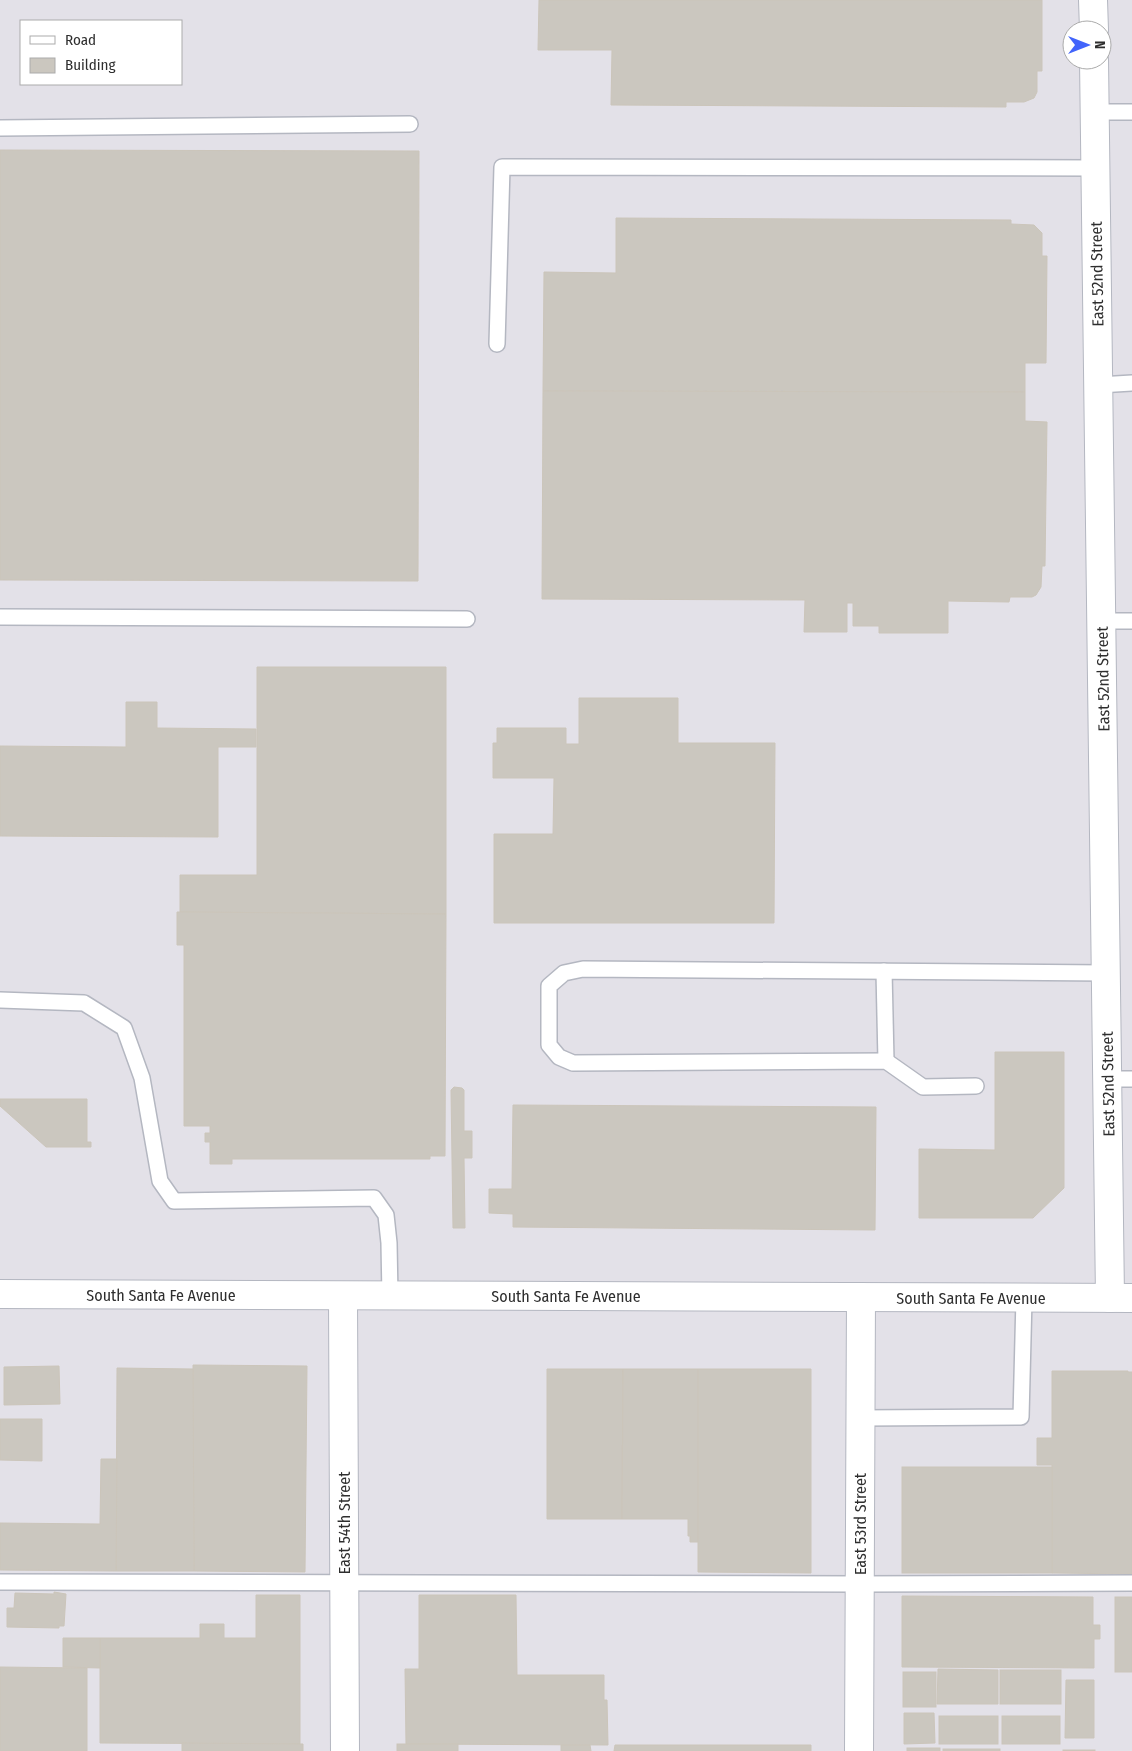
<svg xmlns="http://www.w3.org/2000/svg" width="1132" height="1751" font-family="'Fira Sans Condensed',sans-serif">
<style>
.industrial{fill:#e3e1e8;fill-rule:evenodd}
.building{fill:#cbc7bf;stroke:#cbc5ba}
.lines{fill:none;stroke-linecap:round;stroke-linejoin:round}
.service-casing{stroke:#b4b7c1;stroke-width:18}
.minor-casing{stroke:#b4b7c1;stroke-width:30}
.secondary-casing{stroke:#b4b7c1;stroke-width:30}
.service{stroke:#fff;stroke-width:15}
.minor{stroke:#fff;stroke-width:28}
.secondary{stroke:#fff;stroke-width:28}
.labels{text-anchor:middle;dominant-baseline:central;stroke-width:5;stroke-linejoin:round;paint-order:stroke}
.street-label{font-size:16px;fill:#2e2e2e;stroke:#fff}
</style>
<rect width="100%" height="100%" fill="#efe9e1"/>
<path class="industrial" d="M0,0H1132V1751H0ZM21,21H181V84H21ZM1072,30H1102V60H1072Z"/>
<g class="building">
<polygon points="539,0 1042,0 1042,71 1037,71 1037,92 1034,98 1024,102 1006,102 1006,107 611,105 612,50 538,50"/>
<polygon points="0,150 419,151 418,581 0,580"/>
<polygon points="616,218 1011,220 1011,224 1034,225 1042,233 1042,256 1047,256 1046,363 1025,363 1025,392 543,391 544,272 616,273"/>
<polygon points="543,391 1025,392 1025,421 1047,422 1045,566 1042,566 1041,587 1036,595 1032,597 1010,597 1009,602 948,601 948,633 879,633 879,626 853,626 853,603 847,603 847,632 804,632 805,600 542,599"/>
<polygon points="257,667 446,667 446,914 180,912 180,875 257,875"/>
<polygon points="579,698 678,698 678,743 775,743 774,923 494,923 494,834 553,834 554,778 493,778 493,743 497,743 497,728 566,728 566,744 579,744"/>
<polygon points="126,702 157,702 157,728 256,729 256,747 218,747 218,837 0,836 0,746 126,747"/>
<polygon points="177,912 446,914 445,1156 430,1156 430,1159 232,1159 232,1164 210,1164 210,1142 205,1142 205,1133 210,1133 210,1126 184,1126 184,945 177,945"/>
<polygon points="995,1052 1064,1052 1064,1188 1033,1218 919,1218 919,1149 995,1150"/>
<polygon points="454,1087 462,1088 464,1090 464,1131 472,1131 472,1158 464,1158 465,1228 453,1228 451,1090"/>
<polygon points="0,1099 87,1099 87,1142 91,1142 91,1147 46,1147 0,1106"/>
<polygon points="513,1105 876,1107 875,1230 513,1227 513,1214 489,1213 489,1189 512,1189"/>
<polygon points="193,1365 307,1366 305,1572 194,1571"/>
<polygon points="59,1366 60,1404 4,1405 4,1367"/>
<polygon points="117,1368 193,1369 194,1571 116,1571"/>
<polygon points="547,1369 623,1369 622,1519 547,1519"/>
<polygon points="623,1369 698,1369 698,1542 690,1542 690,1536 688,1536 688,1519 622,1519"/>
<polygon points="698,1369 811,1369 811,1573 698,1572"/>
<polygon points="1052,1371 1128,1371 1128,1372 1132,1372 1132,1574 1052,1573 1052,1465 1037,1465 1037,1438 1052,1438"/>
<polygon points="0,1419 42,1419 42,1461 0,1460"/>
<polygon points="101,1459 117,1459 116,1571 0,1570 0,1523 100,1524"/>
<rect x="902" y="1467" width="150" height="106"/>
<polygon points="54,1592 66,1594 64,1626 59,1626 59,1628 7,1627 7,1608 14,1608 15,1593 54,1594"/>
<polygon points="256,1595 300,1595 300,1744 100,1743 100,1638 200,1638 200,1624 224,1624 224,1638 256,1638"/>
<polygon points="419,1595 516,1595 517,1675 604,1675 604,1700 607,1700 608,1745 406,1744 405,1669 419,1669"/>
<polygon points="902,1596 1093,1597 1093,1625 1100,1625 1100,1639 1094,1639 1094,1668 902,1667"/>
<rect x="1115" y="1597" width="17" height="75"/>
<polygon points="63,1638 100,1638 100,1668 63,1667"/>
<polygon points="0,1667 87,1668 87,1751 0,1751"/>
<polygon points="938,1669 998,1670 998,1704 937,1704"/>
<rect x="1000" y="1670" width="61" height="34"/>
<rect x="903" y="1672" width="33" height="35"/>
<polygon points="1066,1680 1094,1680 1094,1738 1065,1738"/>
<polygon points="904,1713 934,1713 935,1743 904,1744"/>
<rect x="939" y="1716" width="59" height="28"/>
<rect x="1002" y="1716" width="58" height="28"/>
<polygon points="182,1743 303,1744 303,1751 182,1751"/>
<rect x="397" y="1744" width="61" height="7"/>
<polygon points="561,1745 590,1745 591,1751 561,1751"/>
<polygon points="615,1745 811,1745 811,1751 614,1751"/>
<rect x="907" y="1748" width="33" height="3"/>
<rect x="943" y="1749" width="57" height="2"/>
<rect x="1063" y="1750" width="32" height="1"/>
</g>
<g class="lines">
<g class="service-casing">
<g id="service">
<polyline points="1095,112 1132,112"/>
<polyline points="0,128 410,124"/>
<polyline points="497,344 502,167 1096,168"/>
<polyline points="1099,385 1132,383"/>
<polyline points="0,617 467,619"/>
<polyline points="1102,621 1132,621"/>
<polyline points="884,971 886,1061"/>
<polyline points="0,1000 84,1003 124,1028 142,1078 160,1181 174,1201 374,1198 386,1215 389,1243 390,1296"/>
<polyline points="1107,1079 1132,1079"/>
<polyline points="976,1086 923,1087 886,1061 573,1063 559,1057 549,1045 549,986 564,973 583,969 1106,973"/>
<polyline points="861,1418 1021,1417 1024,1298"/>
<polyline points="0,1582 860,1584 1132,1583"/>
</g>
</g>
<g class="minor-casing">
<g id="minor">
<polyline points="1093,0 1094,30"/>
<polyline points="1094,60 1110,1298"/>
<polyline points="343,1296 345,1751"/>
<polyline points="859,1751 861,1297"/>
</g>
</g>
<g class="secondary-casing">
<polyline id="secondary" points="0,1294 1132,1298"/>
</g>
<use href="#service" class="service"/>
<use href="#minor" class="minor"/>
<use href="#secondary" class="secondary"/>
</g>
<g class="labels">
<g class="street-label">
<text transform="translate(1097 274) rotate(-91)">East 52nd Street</text>
<text transform="translate(1103 679) rotate(-91)">East 52nd Street</text>
<text transform="translate(1108 1084) rotate(-91)">East 52nd Street</text>
<text x="161" y="1295">South Santa Fe Avenue</text>
<text x="566" y="1296">South Santa Fe Avenue</text>
<text x="971" y="1298">South Santa Fe Avenue</text>
<text transform="translate(344 1523) rotate(-90)">East 54th Street</text>
<text transform="translate(860 1524) rotate(-90)">East 53rd Street</text>
</g>
</g>
<rect x="20" y="20" width="162" height="65" fill="#ffffff" stroke="#ababab"/>
<rect x="30" y="36" width="25" height="8" fill="#ffffff" stroke="#ababab"/>
<text x="65" y="45" font-size="15" fill="#2e2e2e">Road</text>
<rect x="30" y="58" width="25" height="15" fill="#cbc7bf" stroke="#ababab"/>
<text x="65" y="70" font-size="15" fill="#2e2e2e">Building</text>
<g transform="translate(1087 45) rotate(90)"><circle r="24" fill="#ffffff" stroke="#ababab"/>
<path d="M0-4L9 19L0 12L-9 19Z" fill="#4264fb"/>
<text y="-8" font-size="14" font-weight="bold" text-anchor="middle" fill="#2e2e2e">N</text>
</g>
</svg>
